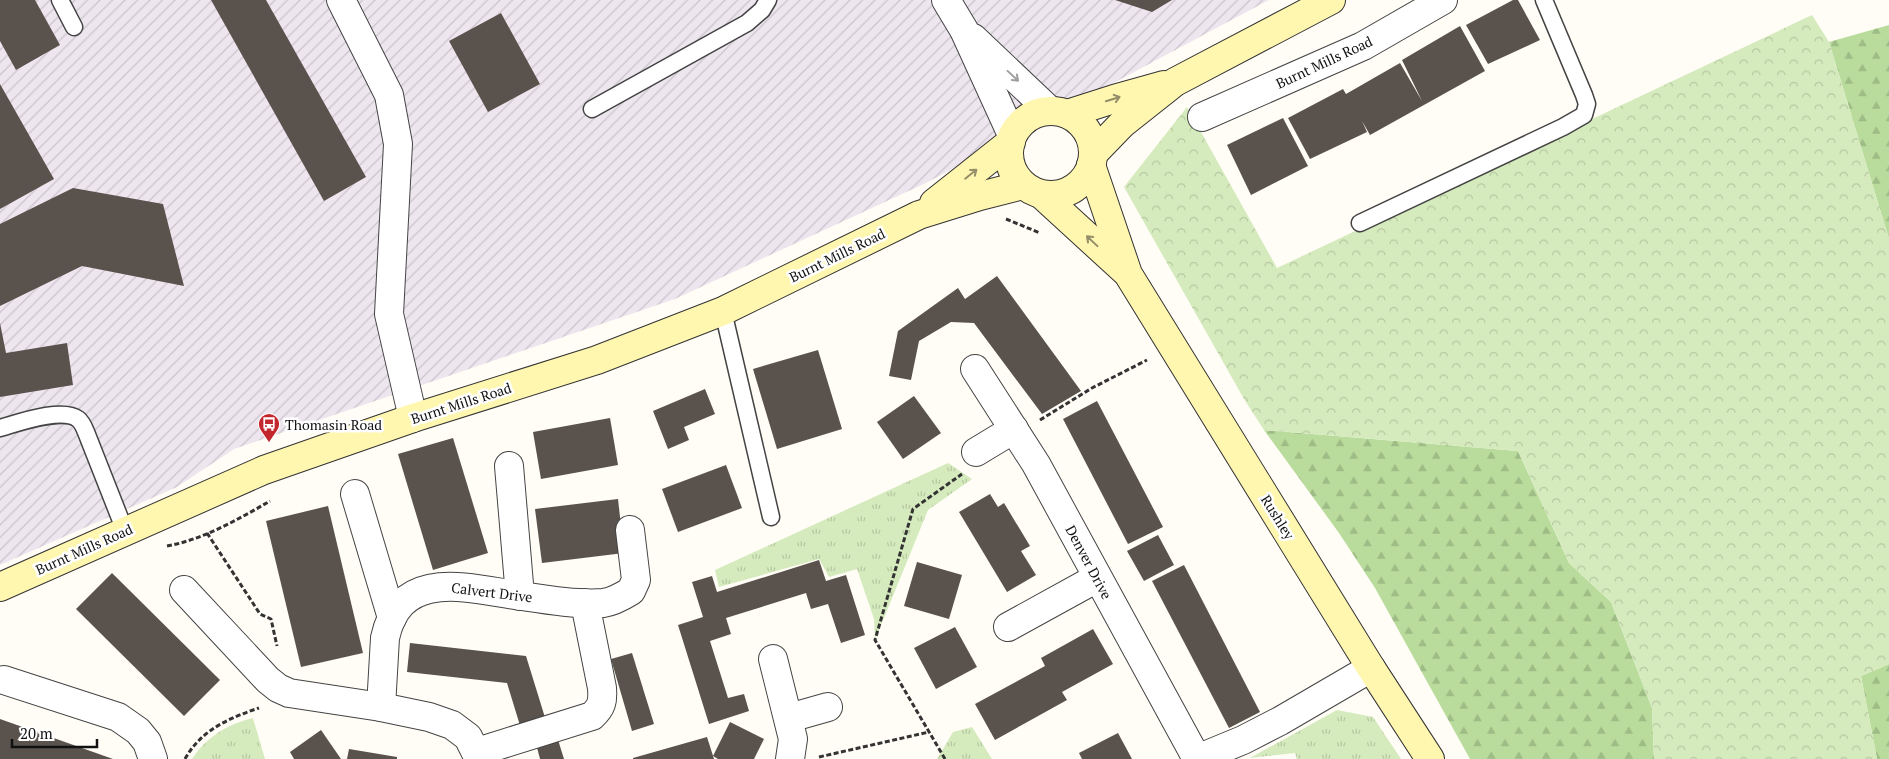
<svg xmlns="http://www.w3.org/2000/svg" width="1889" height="759" font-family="'PT Serif',serif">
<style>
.industrial{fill:url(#industrial-furrows)}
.grass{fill:url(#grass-tufts)}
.forest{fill:url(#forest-firs)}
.park{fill:url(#park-crowns)}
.building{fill:#5a524d}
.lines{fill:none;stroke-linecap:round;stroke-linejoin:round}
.lane-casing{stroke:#444;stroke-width:19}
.street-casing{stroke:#444;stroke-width:30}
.secondary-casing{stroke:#333;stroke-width:30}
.path{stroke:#333;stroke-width:3;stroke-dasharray:5 2.5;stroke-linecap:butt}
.lane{stroke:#fff;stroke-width:16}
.street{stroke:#fff;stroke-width:28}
.secondary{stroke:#fff6b0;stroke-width:28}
.oneway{stroke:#a0a0a0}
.oneway2{stroke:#948f68}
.labels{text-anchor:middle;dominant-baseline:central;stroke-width:5;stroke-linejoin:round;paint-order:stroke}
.street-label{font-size:14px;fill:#111;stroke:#fff}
.poi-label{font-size:14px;fill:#111;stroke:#fff;text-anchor:start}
</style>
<defs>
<pattern id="industrial-furrows" width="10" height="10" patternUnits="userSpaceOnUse" patternTransform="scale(1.25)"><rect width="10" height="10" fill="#eee6ef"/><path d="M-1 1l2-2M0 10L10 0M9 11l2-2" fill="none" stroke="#cbc4cc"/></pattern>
<pattern id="grass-tufts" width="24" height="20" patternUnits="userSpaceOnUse" patternTransform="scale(1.25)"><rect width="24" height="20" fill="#d5ebbd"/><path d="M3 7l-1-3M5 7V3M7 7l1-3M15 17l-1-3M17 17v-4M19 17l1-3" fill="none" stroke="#b6c8a1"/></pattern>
<pattern id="forest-firs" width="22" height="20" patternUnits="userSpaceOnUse" patternTransform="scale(1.25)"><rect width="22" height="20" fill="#b9dc9c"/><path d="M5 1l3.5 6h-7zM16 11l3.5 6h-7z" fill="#9ebc85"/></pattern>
<pattern id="park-crowns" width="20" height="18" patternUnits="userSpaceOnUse" patternTransform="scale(1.25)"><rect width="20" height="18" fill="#d5ebbd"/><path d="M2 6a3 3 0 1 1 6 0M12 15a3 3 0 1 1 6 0" fill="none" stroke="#b6c8a1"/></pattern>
</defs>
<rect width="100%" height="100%" fill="#fffdf5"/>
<polygon class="industrial" points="0,0 1269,0 926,183 675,299 234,449 177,487 0,565"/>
<g class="grass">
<polygon points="948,463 972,479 928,510 875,640 874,619 857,569 829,577 819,559 719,587 715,570"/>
<polygon points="1337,710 1373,717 1401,759 1297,759 1295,753 1250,758"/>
<path d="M253,718L265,759H192C206,737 228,724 253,718Z"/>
<polygon points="972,727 992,759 937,759 953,732"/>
</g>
<g class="forest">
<polygon points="1889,25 1889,239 1829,42"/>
<polygon points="1264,430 1518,451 1569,563 1611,602 1652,708 1654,759 1470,759 1375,588 1339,533"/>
<polygon points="1889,664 1889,759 1877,759 1861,676"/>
</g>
<polygon class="park" points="1812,15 1829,42 1889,239 1889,664 1861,676 1877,759 1654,759 1652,708 1611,602 1569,563 1518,451 1264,430 1244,399 1124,187 1187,107 1277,268"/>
<g class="building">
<polygon points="0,0 35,0 60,45 16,70 0,41"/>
<polygon points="211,0 266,0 366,177 324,201"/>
<polygon points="1115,0 1172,0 1152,12"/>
<polygon points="1513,0 1518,0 1540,40 1488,64 1466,25"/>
<polygon points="501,13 540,84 488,112 449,41"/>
<polygon points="1460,26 1485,71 1370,135 1362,121 1367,132 1310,159 1288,118 1343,89 1346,94 1400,63 1422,101 1402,60"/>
<polygon points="0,84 54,179 0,209"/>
<polygon points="1283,118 1308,166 1251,195 1227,145"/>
<polygon points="73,188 163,204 184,286 82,266 0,306 0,224"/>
<polygon points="997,276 1081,391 1042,414 974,323 951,322 919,341 911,380 889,376 898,331 958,288 965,299"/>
<polygon points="0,323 6,353 67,343 73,385 0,397"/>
<polygon points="818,350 842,429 777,449 753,369"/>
<polygon points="705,389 715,414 684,427 689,440 668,449 653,411"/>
<polygon points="914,396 941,433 903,459 877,422"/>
<polygon points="1097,401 1163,527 1128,544 1063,419"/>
<polygon points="610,418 618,465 541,479 533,432"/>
<polygon points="453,438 488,553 433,570 398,454"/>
<polygon points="726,465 742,508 678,532 662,489"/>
<polygon points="990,494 998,507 1004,503 1030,546 1021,551 1036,575 1007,592 959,512"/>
<polygon points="618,499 624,553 542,563 535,509"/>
<polygon points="328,506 363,653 301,667 266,521"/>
<polygon points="1158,535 1174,565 1144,581 1127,551"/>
<polygon points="819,560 826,581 846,575 865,635 841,643 828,604 811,609 806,593 726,618 731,634 710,641 728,698 744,694 749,711 709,724 678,625 703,617 692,582 712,576 717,592"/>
<polygon points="917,562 962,575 949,619 904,606"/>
<polygon points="1184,565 1260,712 1229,728 1152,581"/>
<polygon points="112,573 220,680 184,716 76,609"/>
<polygon points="955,627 977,667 936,689 914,648"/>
<polygon points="1093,629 1113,664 1062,692 1067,700 995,740 975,704 1045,666 1041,658"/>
<polygon points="410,643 526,656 547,724 522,732 507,683 407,672"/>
<polygon points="632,653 654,724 632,731 611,659"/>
<polygon points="0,719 113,759 0,759"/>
<polygon points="730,722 764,739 754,759 718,759 713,756"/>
<polygon points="321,730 341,759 294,759 290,752"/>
<polygon points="555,730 564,759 540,759 534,736"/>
<polygon points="1118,733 1132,759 1082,759 1079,753"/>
<polygon points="707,737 714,759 633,759 633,758"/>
<polygon points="349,749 397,757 397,759 347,759"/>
</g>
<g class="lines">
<g class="lane-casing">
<g id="lane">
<polyline points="60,0 74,27"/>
<polyline points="592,109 747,23 762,10 768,0"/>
<polyline points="1360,223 1563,127 1584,115 1587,104 1584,95 1544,0"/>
<polyline points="723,311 771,517"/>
<path d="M0,428C18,423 62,407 78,419C82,422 84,427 86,432L125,531"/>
</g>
</g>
<g class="street-casing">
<g id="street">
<polyline points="341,0 389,95 398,144 389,314 413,418"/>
<polyline points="946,0 964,30 1012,135"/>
<polyline points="973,38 1050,111"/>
<polyline points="1202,117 1363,46 1443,0"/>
<polyline points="975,369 1036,464 1197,759"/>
<polyline points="976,452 1014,429"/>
<polyline points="509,466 520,596"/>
<polyline points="355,494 392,618"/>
<polyline points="184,590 268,680 278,688 289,693 381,707 429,717 452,725 468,737 479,759"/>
<polyline points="1008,627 1097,578"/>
<polyline points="773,659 793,739 790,759"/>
<polyline points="4,680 118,717 138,731 147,742 153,759"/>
<path d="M381,707L385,638C400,569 464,587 515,595C542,599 576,605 603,603C612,602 623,596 631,591L636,580L630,530"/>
<polyline points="789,718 828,707"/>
<path d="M477,752L592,716C602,707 603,701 602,688L585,603"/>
<polyline points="1197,759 1243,740 1280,721 1371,668"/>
</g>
</g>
<g class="secondary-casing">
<g id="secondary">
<circle cx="1051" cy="153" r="42"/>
<polyline points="1067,114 1114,99 1164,85"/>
<polyline points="1093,154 1122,124 1175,82 1331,0"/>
<polyline points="1091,165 1128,274 1371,668 1430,759"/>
<polyline points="1042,195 1125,271"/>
<polyline points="934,203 1011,142"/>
<polyline points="0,587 264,470 413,418 597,360 723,311 919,215 980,196 1023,185"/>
</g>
</g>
<g class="path">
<polyline points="1006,219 1040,233"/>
<polyline points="1040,420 1092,388 1147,360"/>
<polyline points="207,533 260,614 271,619 277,646"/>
<path d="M167,546C202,540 239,519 270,501"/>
<polyline points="819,757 929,732"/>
<path d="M185,759C201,730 229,718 259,708"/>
<polyline points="945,759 875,640 913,509 962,474"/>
</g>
<use href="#lane" class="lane"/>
<use href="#street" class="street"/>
<use href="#secondary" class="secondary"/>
</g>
<defs><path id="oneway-shaft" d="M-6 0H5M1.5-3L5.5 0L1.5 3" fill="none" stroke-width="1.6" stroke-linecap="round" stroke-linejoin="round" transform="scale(1.25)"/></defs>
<use class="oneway" href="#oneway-shaft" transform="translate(1013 76) rotate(43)"/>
<g class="oneway2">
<use href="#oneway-shaft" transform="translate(1113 99) rotate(-17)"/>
<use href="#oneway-shaft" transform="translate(971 174) rotate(-39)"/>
<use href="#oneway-shaft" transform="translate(1092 241) rotate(-137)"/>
</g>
<defs>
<g id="bus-pin" transform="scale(1.125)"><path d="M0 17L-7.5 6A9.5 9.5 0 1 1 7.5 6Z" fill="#c4262e" stroke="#fff"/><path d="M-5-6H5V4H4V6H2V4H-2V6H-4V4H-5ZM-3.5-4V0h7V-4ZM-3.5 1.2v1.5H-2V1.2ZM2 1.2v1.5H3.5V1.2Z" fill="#fff"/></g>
</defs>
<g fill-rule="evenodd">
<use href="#bus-pin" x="269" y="424"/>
</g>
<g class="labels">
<g class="street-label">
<text transform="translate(1324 62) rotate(-25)">Burnt Mills Road</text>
<text transform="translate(837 255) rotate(-26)">Burnt Mills Road</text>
<text transform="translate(461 403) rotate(-18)">Burnt Mills Road</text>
<text transform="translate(1278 517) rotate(58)">Rushley</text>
<text transform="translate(84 549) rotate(-24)">Burnt Mills Road</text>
<text transform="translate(1089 562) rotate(62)">Denver Drive</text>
<text transform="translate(492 592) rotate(7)">Calvert Drive</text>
</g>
<g class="poi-label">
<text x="285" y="424">Thomasin Road</text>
</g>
</g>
<path d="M12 739v8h85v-8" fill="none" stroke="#111111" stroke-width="2.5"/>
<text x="20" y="739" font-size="15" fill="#111111" stroke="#ffffff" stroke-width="4" paint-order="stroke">20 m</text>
</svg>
